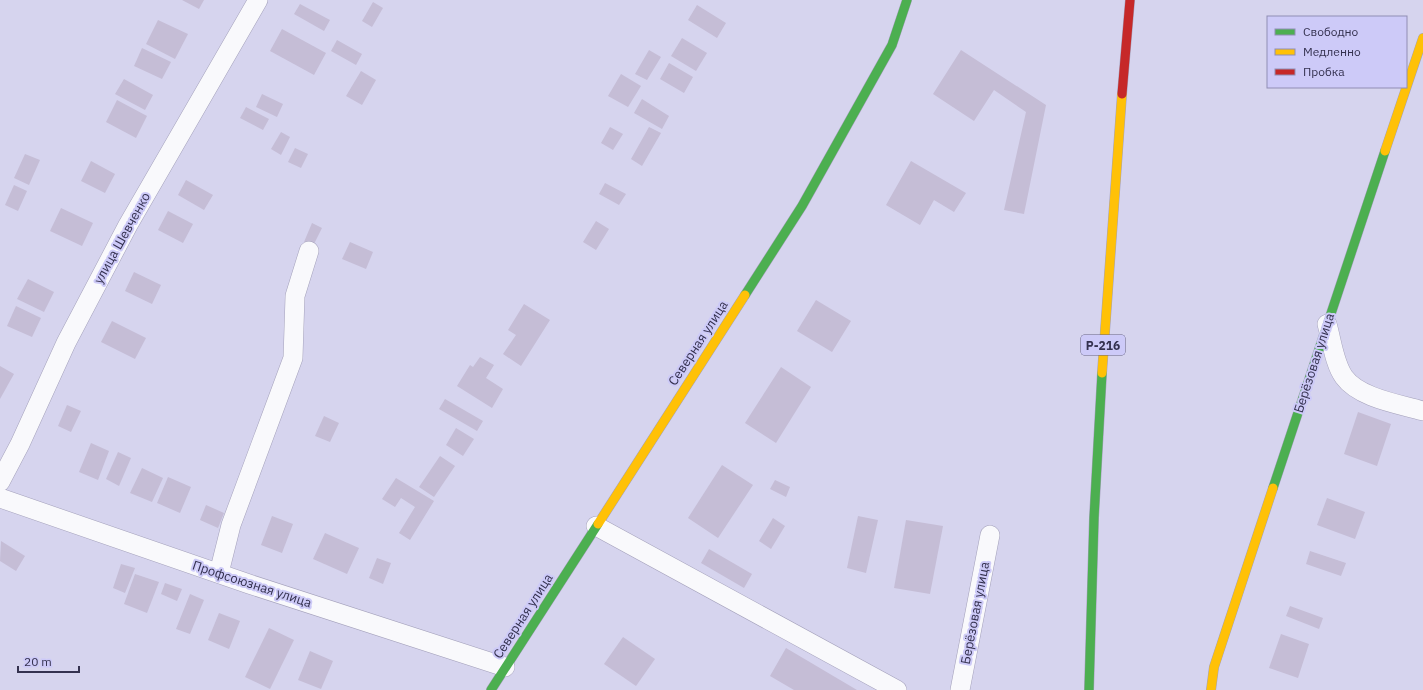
<svg xmlns="http://www.w3.org/2000/svg" width="1423" height="690" font-family="'IBM Plex Sans',sans-serif">
<style>
.building{fill:#c5bdd6}
.lines{fill:none;stroke-linecap:round;stroke-linejoin:round}
.street-casing{stroke:#a4a1bb;stroke-width:20}
.fast-casing{stroke:#a4a1bb;stroke-width:10}
.slow-casing{stroke:#a4a1bb;stroke-width:10}
.jam-casing{stroke:#a4a1bb;stroke-width:10}
.street{stroke:#f9f9fc;stroke-width:19}
.fast{stroke:#4caf50;stroke-width:9}
.slow{stroke:#ffc107;stroke-width:9}
.jam{stroke:#c62828;stroke-width:9}
.labels{text-anchor:middle;dominant-baseline:central;stroke-width:4;stroke-linejoin:round;paint-order:stroke}
.shield{fill:#cdcaf8;stroke:#625f82;stroke-width:1}
.shield-label{font-size:12px;font-weight:bold;fill:#34314f}
.street-label{font-size:13px;fill:#34314f;stroke:#cdcaf8}
</style>
<rect width="100%" height="100%" fill="#d6d4ee"/>
<g class="building">
<polygon points="182,0 204,0 199,9"/>
<polygon points="373,2 383,8 372,27 362,21"/>
<polygon points="300,4 330,20 324,31 294,14"/>
<polygon points="697,5 726,23 717,38 688,20"/>
<polygon points="158,20 188,34 175,59 146,44"/>
<polygon points="282,29 326,53 314,75 270,51"/>
<polygon points="682,38 707,53 696,71 671,56"/>
<polygon points="337,40 362,54 356,65 331,51"/>
<polygon points="142,48 171,62 162,79 134,66"/>
<polygon points="649,50 661,57 647,80 635,74"/>
<polygon points="961,50 1046,105 1024,214 1004,210 1026,112 994,90 974,121 933,94"/>
<polygon points="669,63 693,77 684,93 660,79"/>
<polygon points="361,71 376,80 362,105 346,96"/>
<polygon points="621,74 641,86 628,107 608,96"/>
<polygon points="124,79 153,95 145,110 115,94"/>
<polygon points="262,94 283,104 277,117 256,107"/>
<polygon points="642,99 669,116 662,129 634,113"/>
<polygon points="117,100 147,116 136,138 106,122"/>
<polygon points="246,107 269,119 263,130 240,118"/>
<polygon points="610,127 623,134 613,150 601,143"/>
<polygon points="649,127 661,133 642,166 631,159"/>
<polygon points="281,132 290,137 281,155 271,149"/>
<polygon points="295,148 308,154 301,168 288,162"/>
<polygon points="25,154 40,160 29,185 14,178"/>
<polygon points="91,161 115,174 105,193 81,181"/>
<polygon points="911,161 966,193 954,212 934,200 920,225 886,205"/>
<polygon points="186,180 213,195 204,210 178,195"/>
<polygon points="605,183 626,194 619,205 599,194"/>
<polygon points="14,185 27,191 18,211 5,205"/>
<polygon points="61,208 93,223 82,246 50,231"/>
<polygon points="168,211 193,224 183,243 158,230"/>
<polygon points="596,221 609,229 596,250 583,242"/>
<polygon points="312,223 322,228 313,246 304,242"/>
<polygon points="350,242 373,252 366,269 342,259"/>
<polygon points="134,272 161,285 152,304 125,291"/>
<polygon points="28,279 54,292 44,312 17,299"/>
<polygon points="816,300 851,321 832,352 797,331"/>
<polygon points="524,304 550,320 521,366 503,354 516,335 508,330"/>
<polygon points="16,306 41,318 32,337 7,326"/>
<polygon points="112,321 146,338 135,359 101,342"/>
<polygon points="480,357 494,365 486,378 503,389 492,408 457,386 470,365 473,367"/>
<polygon points="0,366 14,374 0,399"/>
<polygon points="781,367 811,387 776,443 745,423"/>
<polygon points="445,399 483,421 477,431 439,409"/>
<polygon points="67,405 81,411 71,432 58,426"/>
<polygon points="1358,412 1391,424 1377,466 1344,454"/>
<polygon points="324,416 339,423 330,442 315,436"/>
<polygon points="456,428 474,439 463,456 446,445"/>
<polygon points="91,443 109,451 98,480 79,472"/>
<polygon points="118,452 131,458 119,486 106,479"/>
<polygon points="440,456 455,466 434,497 419,487"/>
<polygon points="722,465 753,485 718,538 688,518"/>
<polygon points="142,468 163,478 152,502 130,493"/>
<polygon points="168,477 191,487 180,513 157,503"/>
<polygon points="396,478 434,501 410,540 399,533 415,507 401,498 395,507 382,499"/>
<polygon points="775,480 790,487 786,497 770,489"/>
<polygon points="1327,498 1365,512 1355,539 1317,525"/>
<polygon points="206,505 224,513 218,528 200,520"/>
<polygon points="272,516 293,524 282,553 261,545"/>
<polygon points="858,516 878,520 866,573 847,568"/>
<polygon points="773,518 785,526 771,549 759,541"/>
<polygon points="906,520 943,526 930,594 894,588"/>
<polygon points="325,533 359,548 347,574 313,559"/>
<polygon points="1,541 25,556 16,571 0,561"/>
<polygon points="709,549 752,574 744,588 701,563"/>
<polygon points="1310,551 1346,563 1341,576 1306,564"/>
<polygon points="377,558 391,563 383,584 369,578"/>
<polygon points="121,564 135,568 125,593 113,588"/>
<polygon points="135,574 159,582 147,613 124,604"/>
<polygon points="165,583 182,589 177,601 161,594"/>
<polygon points="190,594 204,600 190,634 176,629"/>
<polygon points="1290,606 1323,618 1319,629 1286,616"/>
<polygon points="219,613 240,621 229,649 208,640"/>
<polygon points="269,628 294,640 270,689 245,677"/>
<polygon points="1281,634 1309,644 1298,678 1269,668"/>
<polygon points="623,637 655,659 636,686 604,664"/>
<polygon points="786,648 857,690 794,690 770,676"/>
<polygon points="310,651 333,661 321,689 298,680"/>
</g>
<g class="lines">
<g class="street-casing">
<g id="street">
<path d="M1327,324C1332,341 1334,363 1344,377C1359,398 1399,404 1423,411"/>
<polyline points="0,482 20,444 66,343 128,225 258,0"/>
<polyline points="0,498 249,584 505,667"/>
<polyline points="596,526 897,690"/>
<polyline points="219,573 231,525 293,358 295,296 309,251"/>
<polyline points="960,690 990,535"/>
</g>
</g>
<g class="fast-casing">
<g id="fast">
<polyline points="745,295 802,206 892,45 907,0"/>
<polyline points="1273,488 1385,151"/>
<polyline points="491,690 598,524"/>
<polyline points="1089,690 1094,518 1102,373"/>
</g>
</g>
<g class="slow-casing">
<g id="slow">
<polyline points="1385,151 1423,38"/>
<polyline points="1102,373 1122,94"/>
<polyline points="598,524 745,295"/>
<polyline points="1211,690 1214,667 1273,488"/>
</g>
</g>
<g class="jam-casing">
<polyline id="jam" points="1122,94 1130,0"/>
</g>
<use href="#street" class="street"/>
<use href="#fast" class="fast"/>
<use href="#slow" class="slow"/>
<use href="#jam" class="jam"/>
</g>
<g class="labels">
<rect class="shield" x="1081" y="335" width="44" height="20" rx="3"/>
<g class="shield-label">
<text x="1103" y="345">Р-216</text>
</g>
<g class="street-label">
<text transform="translate(122 238) rotate(-61)">улица Шевченко</text>
<text transform="translate(698 343) rotate(-57)">Северная улица</text>
<text transform="translate(1314 363) rotate(-72)">Берёзовая улица</text>
<text transform="translate(252 584) rotate(18)">Профсоюзная улица</text>
<text transform="translate(975 613) rotate(-79)">Берёзовая улица</text>
<text transform="translate(523 616) rotate(-57)">Северная улица</text>
</g>
</g>
<rect x="1267" y="16" width="140" height="72" fill="#cdcaf8" stroke="#908db4"/>
<rect x="1275" y="29" width="20" height="6" fill="#4caf50" stroke="#908db4"/>
<text x="1303" y="36" font-size="12" fill="#34314f">Свободно</text>
<rect x="1275" y="49" width="20" height="6" fill="#ffc107" stroke="#908db4"/>
<text x="1303" y="56" font-size="12" fill="#34314f">Медленно</text>
<rect x="1275" y="69" width="20" height="6" fill="#c62828" stroke="#908db4"/>
<text x="1303" y="76" font-size="12" fill="#34314f">Пробка</text>
<path d="M18 666v6h61v-6" fill="none" stroke="#34314f" stroke-width="2"/>
<text x="24" y="666" font-size="12" fill="#34314f" stroke="#cdcaf8" stroke-width="3" paint-order="stroke">20 m</text>
</svg>
